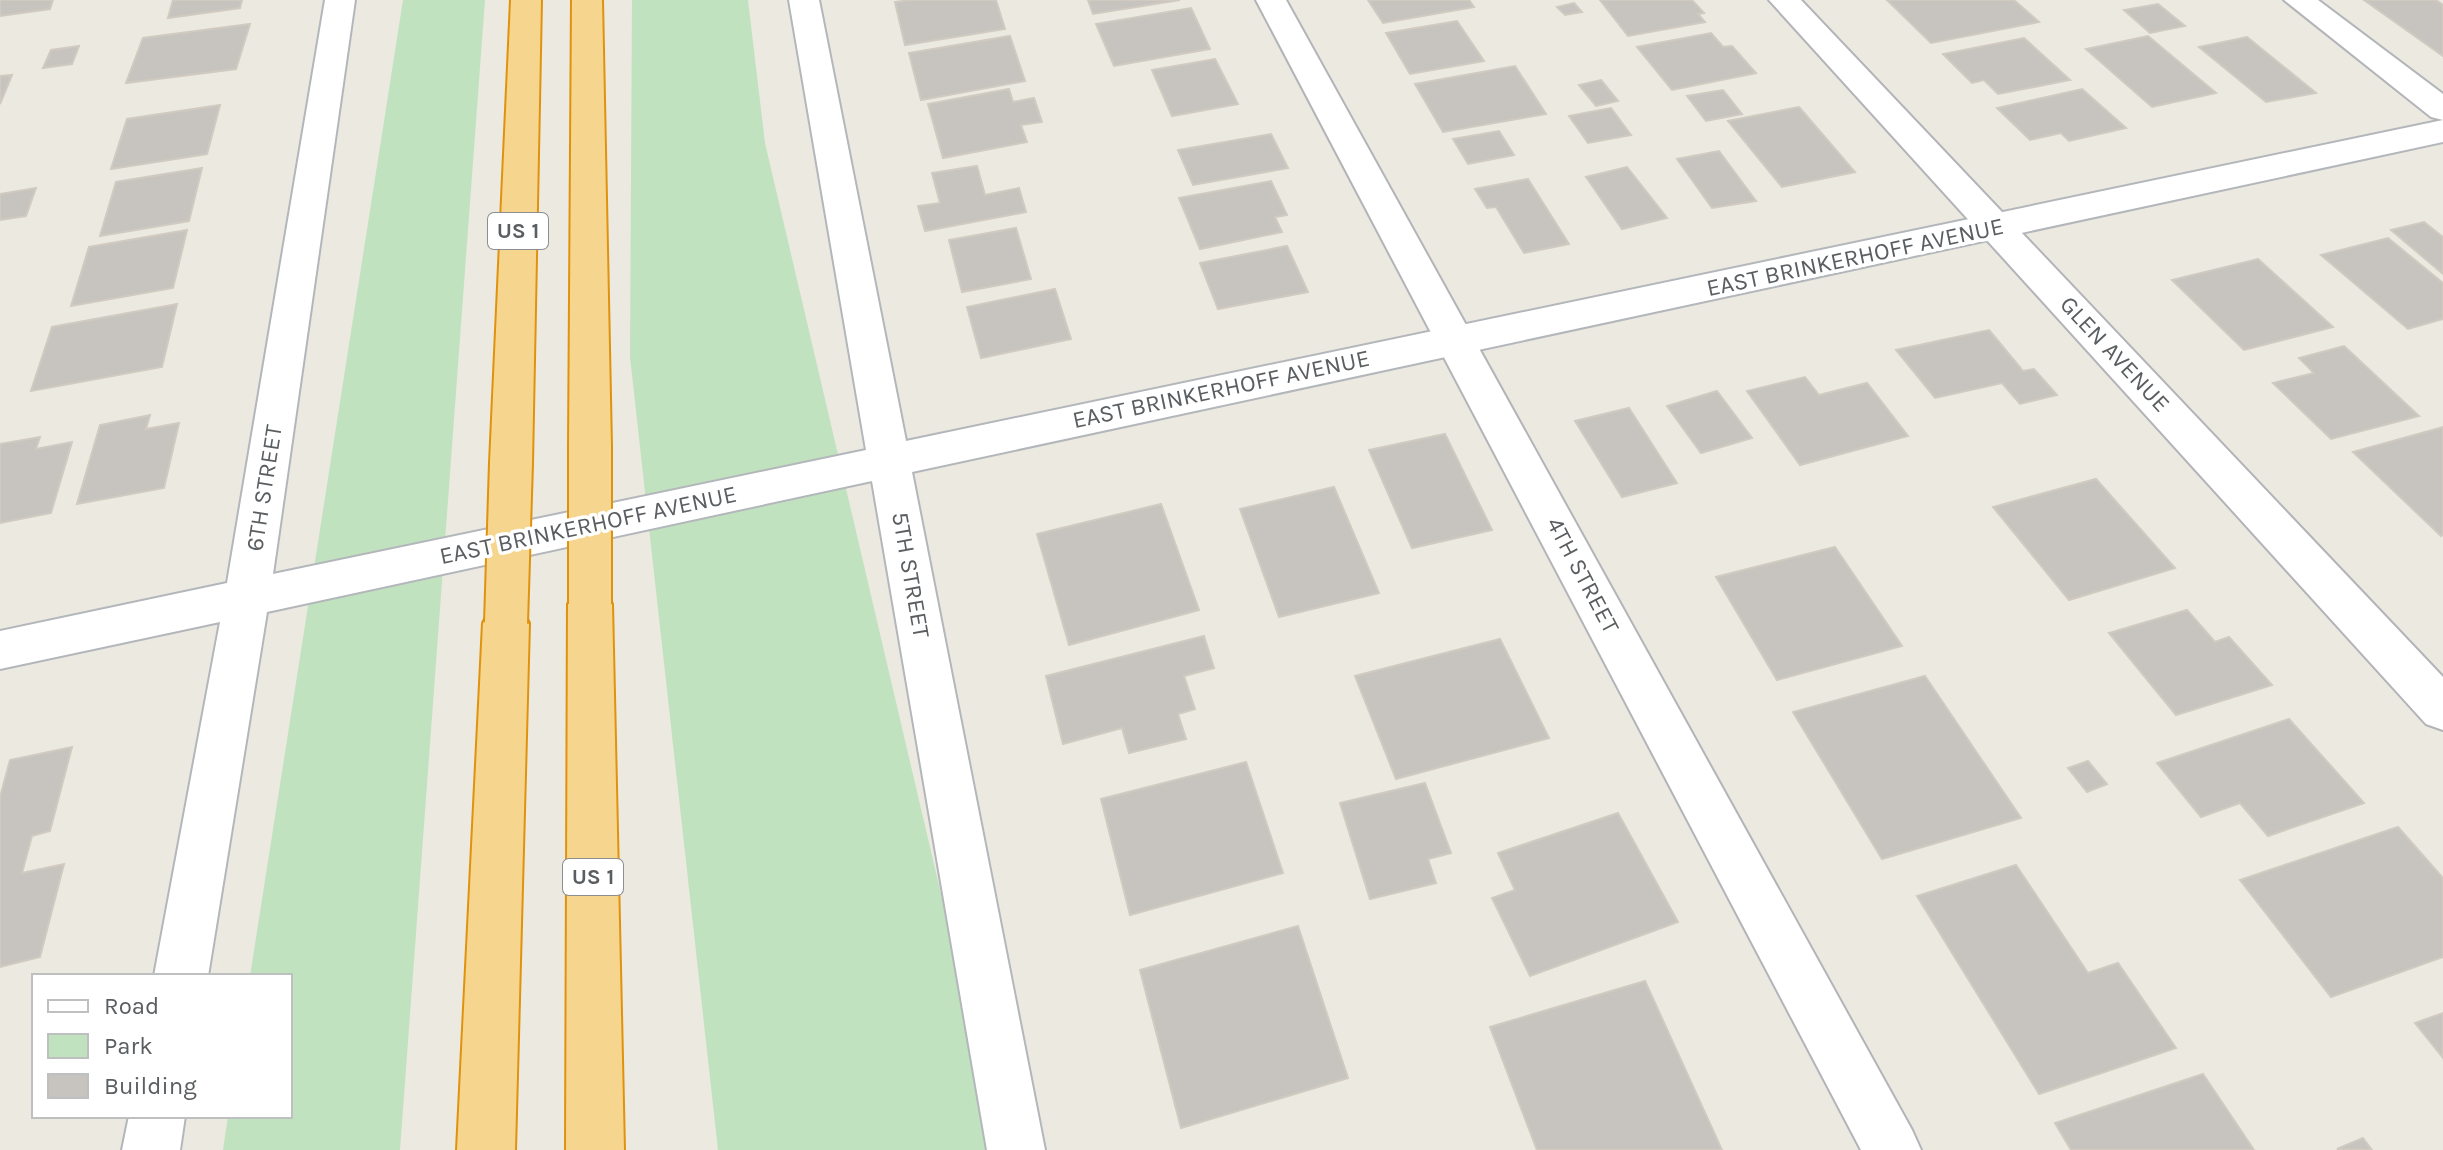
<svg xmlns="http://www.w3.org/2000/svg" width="2443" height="1150" font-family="Karla,sans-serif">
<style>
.green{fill:#c1e2bf}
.building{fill:#c7c3be;stroke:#d0cac0;stroke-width:2}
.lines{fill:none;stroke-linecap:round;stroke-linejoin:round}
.street-casing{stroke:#b2b4b8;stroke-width:4}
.secondary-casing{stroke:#b3b7bb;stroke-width:4}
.highway-casing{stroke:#e0920d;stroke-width:4}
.street{fill:#fff;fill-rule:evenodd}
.secondary{fill:#fff;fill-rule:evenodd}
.highway{fill:#f6d68e;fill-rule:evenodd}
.highway-bridge-casing{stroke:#e0920d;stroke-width:46;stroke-linecap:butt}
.highway-bridge{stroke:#f6d68e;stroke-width:42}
.labels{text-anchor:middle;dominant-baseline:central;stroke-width:7;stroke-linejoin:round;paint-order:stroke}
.shield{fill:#fff;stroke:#8c8e90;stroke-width:2}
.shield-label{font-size:22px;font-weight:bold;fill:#5a5e61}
.street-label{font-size:24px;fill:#5a5e61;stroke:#fff}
</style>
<rect width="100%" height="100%" fill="#ece9e1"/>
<g class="green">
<polygon points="403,0 485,0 400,1150 223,1150 228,1116 290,1116 290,976 250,976"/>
<polygon points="632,0 748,0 765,143 1001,1150 718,1150 630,357"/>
</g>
<g class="building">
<polygon points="0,0 53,0 50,9 0,16"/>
<polygon points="173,0 242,0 240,8 168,18"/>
<polygon points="910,0 996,0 1005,29 905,45 895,2"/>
<polygon points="1088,0 1180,0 1093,14"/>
<polygon points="1368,0 1469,0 1474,7 1383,23"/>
<polygon points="1600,0 1692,0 1704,13 1698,14 1705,22 1628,36"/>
<polygon points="1887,0 2014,0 2039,22 1931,43"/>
<polygon points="2364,0 2436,0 2443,5 2443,56"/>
<polygon points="1574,3 1582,12 1565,15 1557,7"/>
<polygon points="2158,4 2185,26 2150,33 2124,10"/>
<polygon points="1191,8 1210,49 1114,66 1096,24"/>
<polygon points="1457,21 1484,61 1410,74 1386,33"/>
<polygon points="250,24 236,69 126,83 143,38"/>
<polygon points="1711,33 1723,47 1732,46 1756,73 1672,90 1637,47"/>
<polygon points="1010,36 1025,81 921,100 909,53"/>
<polygon points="2148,36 2216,93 2152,107 2086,49"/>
<polygon points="2247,37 2316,93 2266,102 2199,47"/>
<polygon points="2024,38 2070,80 1998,94 1984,80 1972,83 1943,54"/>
<polygon points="79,46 72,64 43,68 51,50"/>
<polygon points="1215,59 1238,104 1172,116 1152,70"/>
<polygon points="1515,66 1546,114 1443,132 1415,84"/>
<polygon points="12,75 0,104 0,76"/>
<polygon points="1601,80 1618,101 1596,106 1579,85"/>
<polygon points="1009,89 1013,102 1034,98 1042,122 1021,125 1027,142 943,158 928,104"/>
<polygon points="2082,89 2126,128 2069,141 2061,133 2030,140 1997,108"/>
<polygon points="1723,90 1742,114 1706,121 1687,96"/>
<polygon points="220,105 207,154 111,169 127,119"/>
<polygon points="1799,107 1855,172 1782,187 1728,121"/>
<polygon points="1611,108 1631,135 1588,143 1569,116"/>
<polygon points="1499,131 1514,155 1468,164 1453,139"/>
<polygon points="1271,134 1288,168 1193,185 1178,150"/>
<polygon points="1719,151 1756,201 1712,208 1677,159"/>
<polygon points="977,166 985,195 1019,188 1026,212 925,231 918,206 940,203 932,173"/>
<polygon points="1627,167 1667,218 1622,229 1586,177"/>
<polygon points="202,168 189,221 100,236 116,182"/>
<polygon points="1528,179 1569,244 1524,253 1496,207 1487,208 1475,189"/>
<polygon points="1271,181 1287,215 1275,217 1282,232 1200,249 1179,198"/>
<polygon points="36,188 26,216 0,220 0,194"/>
<polygon points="2424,222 2443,237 2443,274 2391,230"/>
<polygon points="1016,228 1031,279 962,292 949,240"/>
<polygon points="187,230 173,288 71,306 89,247"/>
<polygon points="2388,238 2443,283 2443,319 2408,329 2321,255"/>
<polygon points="1287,246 1308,292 1218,309 1200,263"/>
<polygon points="2258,259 2333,327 2244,350 2172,280"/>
<polygon points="1055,289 1071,339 981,358 967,307"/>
<polygon points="177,304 162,367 31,391 52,327"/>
<polygon points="1989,330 2023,371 2034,369 2057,395 2020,404 2002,383 1935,398 1896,350"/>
<polygon points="2344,346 2419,416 2331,439 2273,383 2314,373 2299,358"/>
<polygon points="1805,377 1819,395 1867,383 1908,436 1800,465 1747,391"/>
<polygon points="1717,391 1752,438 1701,453 1667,406"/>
<polygon points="1629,408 1677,483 1622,497 1575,421"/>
<polygon points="150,415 146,429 179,423 164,488 77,504 100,425"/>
<polygon points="2443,427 2443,535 2441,536 2353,452"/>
<polygon points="1445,434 1492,530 1412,548 1369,450"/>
<polygon points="40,437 36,449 72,442 51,513 0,523 0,444"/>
<polygon points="2096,479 2175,568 2069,600 1993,507"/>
<polygon points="1334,487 1379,593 1279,617 1240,509"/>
<polygon points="1161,504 1199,610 1069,645 1037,534"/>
<polygon points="1835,547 1902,646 1777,680 1716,577"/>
<polygon points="2187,610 2215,642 2229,637 2272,685 2176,715 2109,633"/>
<polygon points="1204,636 1214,668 1184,676 1195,709 1178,714 1186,739 1129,753 1122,728 1063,744 1046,676"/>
<polygon points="1500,639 1549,738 1396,779 1355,676"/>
<polygon points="1925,676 2021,818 1882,859 1793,712"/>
<polygon points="2289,719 2364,803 2268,836 2240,803 2201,817 2157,763"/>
<polygon points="72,747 50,831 32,836 22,873 64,864 40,957 0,967 0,797 10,760"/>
<polygon points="2088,761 2107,784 2087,792 2068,768"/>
<polygon points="1246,762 1283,873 1130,915 1101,799"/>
<polygon points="1425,783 1451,853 1428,859 1436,883 1370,899 1340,803"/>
<polygon points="1618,813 1678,922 1530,976 1492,898 1515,890 1498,853"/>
<polygon points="2398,827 2443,878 2443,957 2331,997 2240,880"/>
<polygon points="2016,865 2088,973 2118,963 2176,1048 2039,1094 1917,896"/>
<polygon points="1298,926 1348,1078 1181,1128 1140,970"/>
<polygon points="1645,981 1722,1150 1537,1150 1490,1027"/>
<polygon points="2443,1013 2443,1058 2415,1023"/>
<polygon points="2203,1074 2254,1150 2071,1150 2055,1123"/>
<polygon points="2363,1138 2372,1150 2337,1149"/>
</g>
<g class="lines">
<g class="street-casing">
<g id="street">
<polygon points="1256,0 1286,0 1912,1130 1921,1150 1861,1150"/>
<polygon points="1769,0 1801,0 2443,677 2443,730 2426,724"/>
<polygon points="2284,0 2318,0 2443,94 2443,120 2431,117"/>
</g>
</g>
<g class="secondary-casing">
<g id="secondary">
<polygon points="325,0 355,0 273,574 866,450 789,0 819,0 906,441 2443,120 2443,142 912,472 1045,1150 987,1150 872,481 267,612 208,976 154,976 220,622 0,669 0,631 227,583"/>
<polygon points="129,1116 185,1116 180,1150 122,1150"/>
</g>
</g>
<g class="highway-casing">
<g id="highway">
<polygon points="511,0 541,0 532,463 526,474 511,479 496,474 490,463"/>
<polygon points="572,0 602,0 611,447 605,458 590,463 575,458 569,447"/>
<polygon points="590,585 606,591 612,604 624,1150 566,1150 568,604 574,591"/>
<polygon points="506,604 522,610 529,623 515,1150 457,1150 483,623 490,610"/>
</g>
</g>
<use href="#street" class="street"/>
<use href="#secondary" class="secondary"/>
<use href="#highway" class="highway"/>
<g class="highway-bridge-casing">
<g id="highway-bridge">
<polyline points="590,447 590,604"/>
<polyline points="506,623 511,463"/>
</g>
</g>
<use href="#highway-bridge" class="highway-bridge"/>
</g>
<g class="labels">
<g class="shield">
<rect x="488" y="213" width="60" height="36" rx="6"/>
<rect x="563" y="859" width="60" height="36" rx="6"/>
</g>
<g class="shield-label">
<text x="518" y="231">US 1</text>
<text x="593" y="877">US 1</text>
</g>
<g class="street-label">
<text transform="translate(1855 257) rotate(-12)">EAST BRINKERHOFF AVENUE</text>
<text transform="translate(2115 354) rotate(47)">GLEN AVENUE</text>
<text transform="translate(1221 389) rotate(-12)">EAST BRINKERHOFF AVENUE</text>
<text transform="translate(264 488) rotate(-81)">6TH STREET</text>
<text transform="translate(588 525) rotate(-12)">EAST BRINKERHOFF AVENUE</text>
<text transform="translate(911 575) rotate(80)">5TH STREET</text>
<text transform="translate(1583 575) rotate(62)">4TH STREET</text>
</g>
</g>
<rect x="32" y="974" width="260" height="144" fill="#ffffff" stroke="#bdbfc0" stroke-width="2"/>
<rect x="48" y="1000" width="40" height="12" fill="#ffffff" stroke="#bdbfc0" stroke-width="2"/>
<text x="104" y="1014" font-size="24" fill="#5a5e61">Road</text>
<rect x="48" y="1034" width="40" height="24" fill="#c1e2bf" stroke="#bdbfc0" stroke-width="2"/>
<text x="104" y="1054" font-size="24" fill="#5a5e61">Park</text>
<rect x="48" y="1074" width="40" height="24" fill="#c7c3be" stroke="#bdbfc0" stroke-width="2"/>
<text x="104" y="1094" font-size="24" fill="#5a5e61">Building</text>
</svg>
